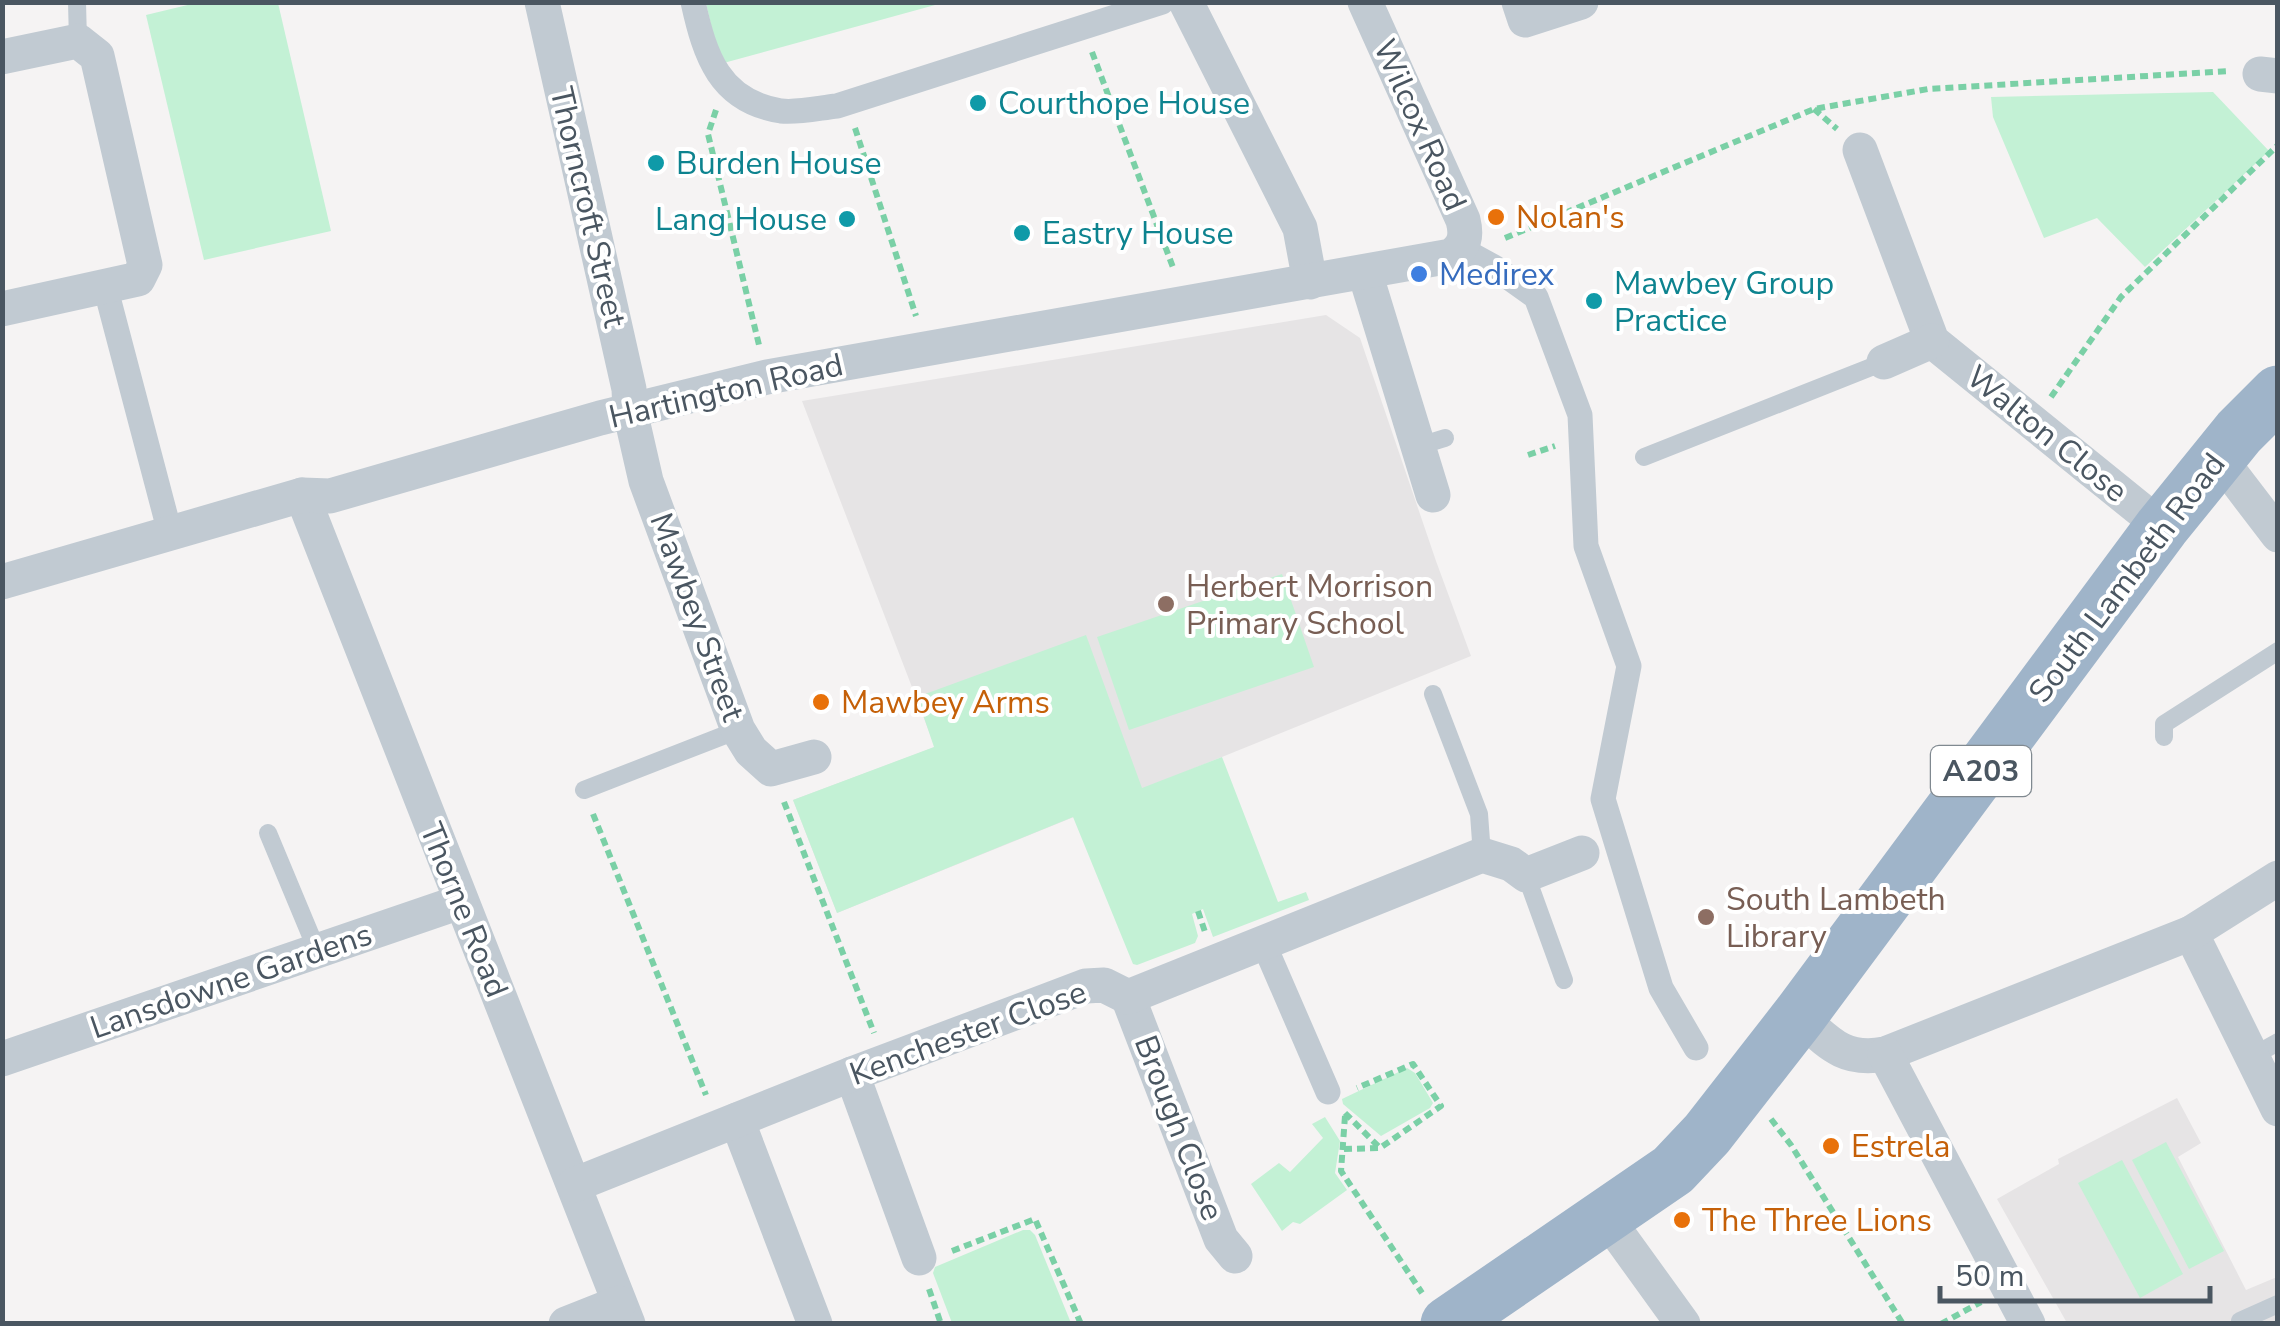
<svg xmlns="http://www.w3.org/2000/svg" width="2280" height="1326" font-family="'Nunito Sans',sans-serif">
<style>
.education{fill:#e6e4e5}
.green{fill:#c3f1d5}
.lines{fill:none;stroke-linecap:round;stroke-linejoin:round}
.path{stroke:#7ad0a6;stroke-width:6;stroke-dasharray:8 5;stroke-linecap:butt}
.service{stroke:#c1cad2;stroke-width:18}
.pedestrian{stroke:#c1cad2;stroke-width:25}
.minor{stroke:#c1cad2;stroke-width:35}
.trunk{stroke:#9fb4c9;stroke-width:55}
.culture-dot{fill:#0f9aa8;stroke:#fff;stroke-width:4}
.food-dot{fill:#e8710a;stroke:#fff;stroke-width:4}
.shop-dot{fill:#3f7fe0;stroke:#fff;stroke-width:4}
.education-dot{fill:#8d6e63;stroke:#fff;stroke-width:4}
.labels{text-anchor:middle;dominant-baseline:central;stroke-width:8;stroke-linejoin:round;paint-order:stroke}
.shield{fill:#fff;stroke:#808990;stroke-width:2.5}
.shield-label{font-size:30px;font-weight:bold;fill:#4a5661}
.culture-label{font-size:32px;fill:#0d838f;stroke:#fff;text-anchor:start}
.street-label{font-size:32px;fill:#4a5661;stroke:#fff}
.food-label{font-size:32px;fill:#c56008;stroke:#fff;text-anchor:start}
.shop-label{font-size:32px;fill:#366cbe;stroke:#fff;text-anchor:start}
.education-label{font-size:32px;fill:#785e54;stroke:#fff;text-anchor:start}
</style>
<rect width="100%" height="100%" fill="#f5f3f3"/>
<g class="education">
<polygon points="1326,315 1360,338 1436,561 1471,656 837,913 793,800 935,747 802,401"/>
<polygon points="2177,1098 2201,1143 2178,1157 2246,1290 2277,1277 2277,1323 2067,1323 1997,1199 2059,1164 2058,1159"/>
</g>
<g class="green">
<polygon points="200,2 278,3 331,231 204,260 146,15"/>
<polygon points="946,2 720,64 706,3"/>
<polygon points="2213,92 2269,151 2145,267 2097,218 2044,238 1993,117 1991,97"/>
<polygon points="1282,574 1314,667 1129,730 1097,637"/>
<polygon points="1086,635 1142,788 1222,757 1278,902 1306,892 1309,900 1213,937 1203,909 1192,914 1198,936 1195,943 1137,965 1133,964 1073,817 837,913 793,800 934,747 917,697"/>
<polygon points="1407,1068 1415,1073 1433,1103 1430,1108 1381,1136 1343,1104 1342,1099"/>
<polygon points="1325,1117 1340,1141 1335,1173 1347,1190 1300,1224 1293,1222 1282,1231 1251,1184 1279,1163 1290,1172 1323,1138 1312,1124"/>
<polygon points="2166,1142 2224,1251 2189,1269 2132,1160"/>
<polygon points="2122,1160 2183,1274 2140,1298 2078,1183"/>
<polygon points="1023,1230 1030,1230 1035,1235 1071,1323 952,1323 933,1273 935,1267"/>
</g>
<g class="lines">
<g class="path">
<polyline points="1092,52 1174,270"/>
<polyline points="1814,109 1837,129"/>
<polyline points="716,110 708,134 759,345"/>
<polyline points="855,128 916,316"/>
<polyline points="1505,238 1814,109 1928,89 2230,71"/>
<polyline points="2051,397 2121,297 2278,145"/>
<polyline points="1528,455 1555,446"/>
<polyline points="784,802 874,1033"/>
<polyline points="593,814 706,1095"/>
<polyline points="1198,911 1205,932"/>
<polyline points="1345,1113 1379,1147"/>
<polyline points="1345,1116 1341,1171 1422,1293"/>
<polyline points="1771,1119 1791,1145 1903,1324"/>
<polyline points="1344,1149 1380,1148 1441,1106 1413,1064 1357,1088"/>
<polyline points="952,1251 1035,1219 1081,1324"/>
<polyline points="929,1289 941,1324"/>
<polyline points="1941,1324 1981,1302"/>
</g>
<g class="service">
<polyline points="77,2 78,41"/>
<polyline points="1419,446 1445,438"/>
<polyline points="1644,457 1884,362"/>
<polyline points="1433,694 1479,814 1482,855"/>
<polyline points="2164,737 2164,724 2278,651"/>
<polyline points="584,790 738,730"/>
<polyline points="268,833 318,953"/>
<polyline points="1526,875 1564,980"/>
<polyline points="2251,1057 2278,1042"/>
<polyline points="2240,1321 2278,1304"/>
</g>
<g class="pedestrian">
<path d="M693,2C705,56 719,101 781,111C798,113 819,108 837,106L1162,2"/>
<polyline points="1461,249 1494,267 1536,297 1580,415 1586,546 1629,666 1603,799 1661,988 1696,1048"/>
<polyline points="105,286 170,533"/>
<polyline points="1263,942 1328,1092"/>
</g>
<g class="minor">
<polyline points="542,2 629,389 630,411 646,481 738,730 751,751 771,769 814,757"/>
<polyline points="1186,2 1300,228 1310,282"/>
<polyline points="1519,2 1525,20 1581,2"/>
<polyline points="2,57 78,41 97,56 145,265 138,279 2,309"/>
<polyline points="2260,74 2278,76"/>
<polyline points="1860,150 1932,341 2162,527"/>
<polyline points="1365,273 1433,495"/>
<polyline points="1884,362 1932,341"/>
<polyline points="2214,461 2233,476 2278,535"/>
<polyline points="302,495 628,1324"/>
<path d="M2,582L302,495L330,496L600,418L767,377L1451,256C1465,246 1467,236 1463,220L1365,2"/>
<polyline points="2191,933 2278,1109"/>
<polyline points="1128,997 1221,1239 1235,1256"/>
<path d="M1799,1016C1828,1042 1843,1062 1885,1054L2191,933L2278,878"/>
<polyline points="1885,1054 2028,1324"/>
<polyline points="2,1059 460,902"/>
<polyline points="852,1074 919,1258"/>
<polyline points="737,1120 815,1324"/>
<polyline points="574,1185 852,1074 1086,986 1104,985 1128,997 1482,855 1511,864 1526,875 1582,853"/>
<polyline points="1605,1216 1683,1324"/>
<polyline points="566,1324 619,1303"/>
</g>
<polyline class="trunk" points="1448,1324 1673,1170 1707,1134 1799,1016 2162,527 2239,432 2278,393"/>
</g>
<g class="culture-dot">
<circle cx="978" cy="103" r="10"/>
<circle cx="656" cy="163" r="10"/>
<circle cx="847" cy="219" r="10"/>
<circle cx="1022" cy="233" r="10"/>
<circle cx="1594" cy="301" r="10"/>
</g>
<g class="food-dot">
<circle cx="1496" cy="217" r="10"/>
<circle cx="821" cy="702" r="10"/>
<circle cx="1831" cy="1146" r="10"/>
<circle cx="1682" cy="1220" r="10"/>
</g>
<circle class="shop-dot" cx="1419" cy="274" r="10"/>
<g class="education-dot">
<circle cx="1166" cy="604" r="10"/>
<circle cx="1706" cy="917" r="10"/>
</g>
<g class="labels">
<rect class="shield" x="1931" y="746" width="100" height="50" rx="8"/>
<g class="shield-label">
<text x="1981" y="771">A203</text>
</g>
<g class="culture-label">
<text x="998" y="103">Courthope House</text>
<text x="676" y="163">Burden House</text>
<text x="827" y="219" text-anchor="end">Lang House</text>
<text x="1042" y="233">Eastry House</text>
<text x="1614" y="283">Mawbey Group<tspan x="1614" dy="37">Practice</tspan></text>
</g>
<g class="street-label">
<text transform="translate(1420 125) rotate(66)">Wilcox Road</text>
<text transform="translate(588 207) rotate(77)">Thorncroft Street</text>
<text transform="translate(726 391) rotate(-13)">Hartington Road</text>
<text transform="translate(2047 434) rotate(39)">Walton Close</text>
<text transform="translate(2127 578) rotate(-53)">South Lambeth Road</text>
<text transform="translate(697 617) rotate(70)">Mawbey Street</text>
<text transform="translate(464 910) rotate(68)">Thorne Road</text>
<text transform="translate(231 981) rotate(-19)">Lansdowne Gardens</text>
<text transform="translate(968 1033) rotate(-20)">Kenchester Close</text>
<text transform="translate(1179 1128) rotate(69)">Brough Close</text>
</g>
<g class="food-label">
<text x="1516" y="217">Nolan's</text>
<text x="841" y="702">Mawbey Arms</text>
<text x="1851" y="1146">Estrela</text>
<text x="1702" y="1220">The Three Lions</text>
</g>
<g class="shop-label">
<text x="1439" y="274">Medirex</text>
</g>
<g class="education-label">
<text x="1186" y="586">Herbert Morrison<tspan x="1186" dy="37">Primary School</tspan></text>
<text x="1726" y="899">South Lambeth<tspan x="1726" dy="37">Library</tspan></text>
</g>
</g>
<rect width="2280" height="1326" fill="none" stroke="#4a5661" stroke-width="10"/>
<path d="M1940 1286v15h270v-15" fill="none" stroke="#4a5661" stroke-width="5"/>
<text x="1955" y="1286" font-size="30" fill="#4a5661" stroke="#ffffff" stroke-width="8" paint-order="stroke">50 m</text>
</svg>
